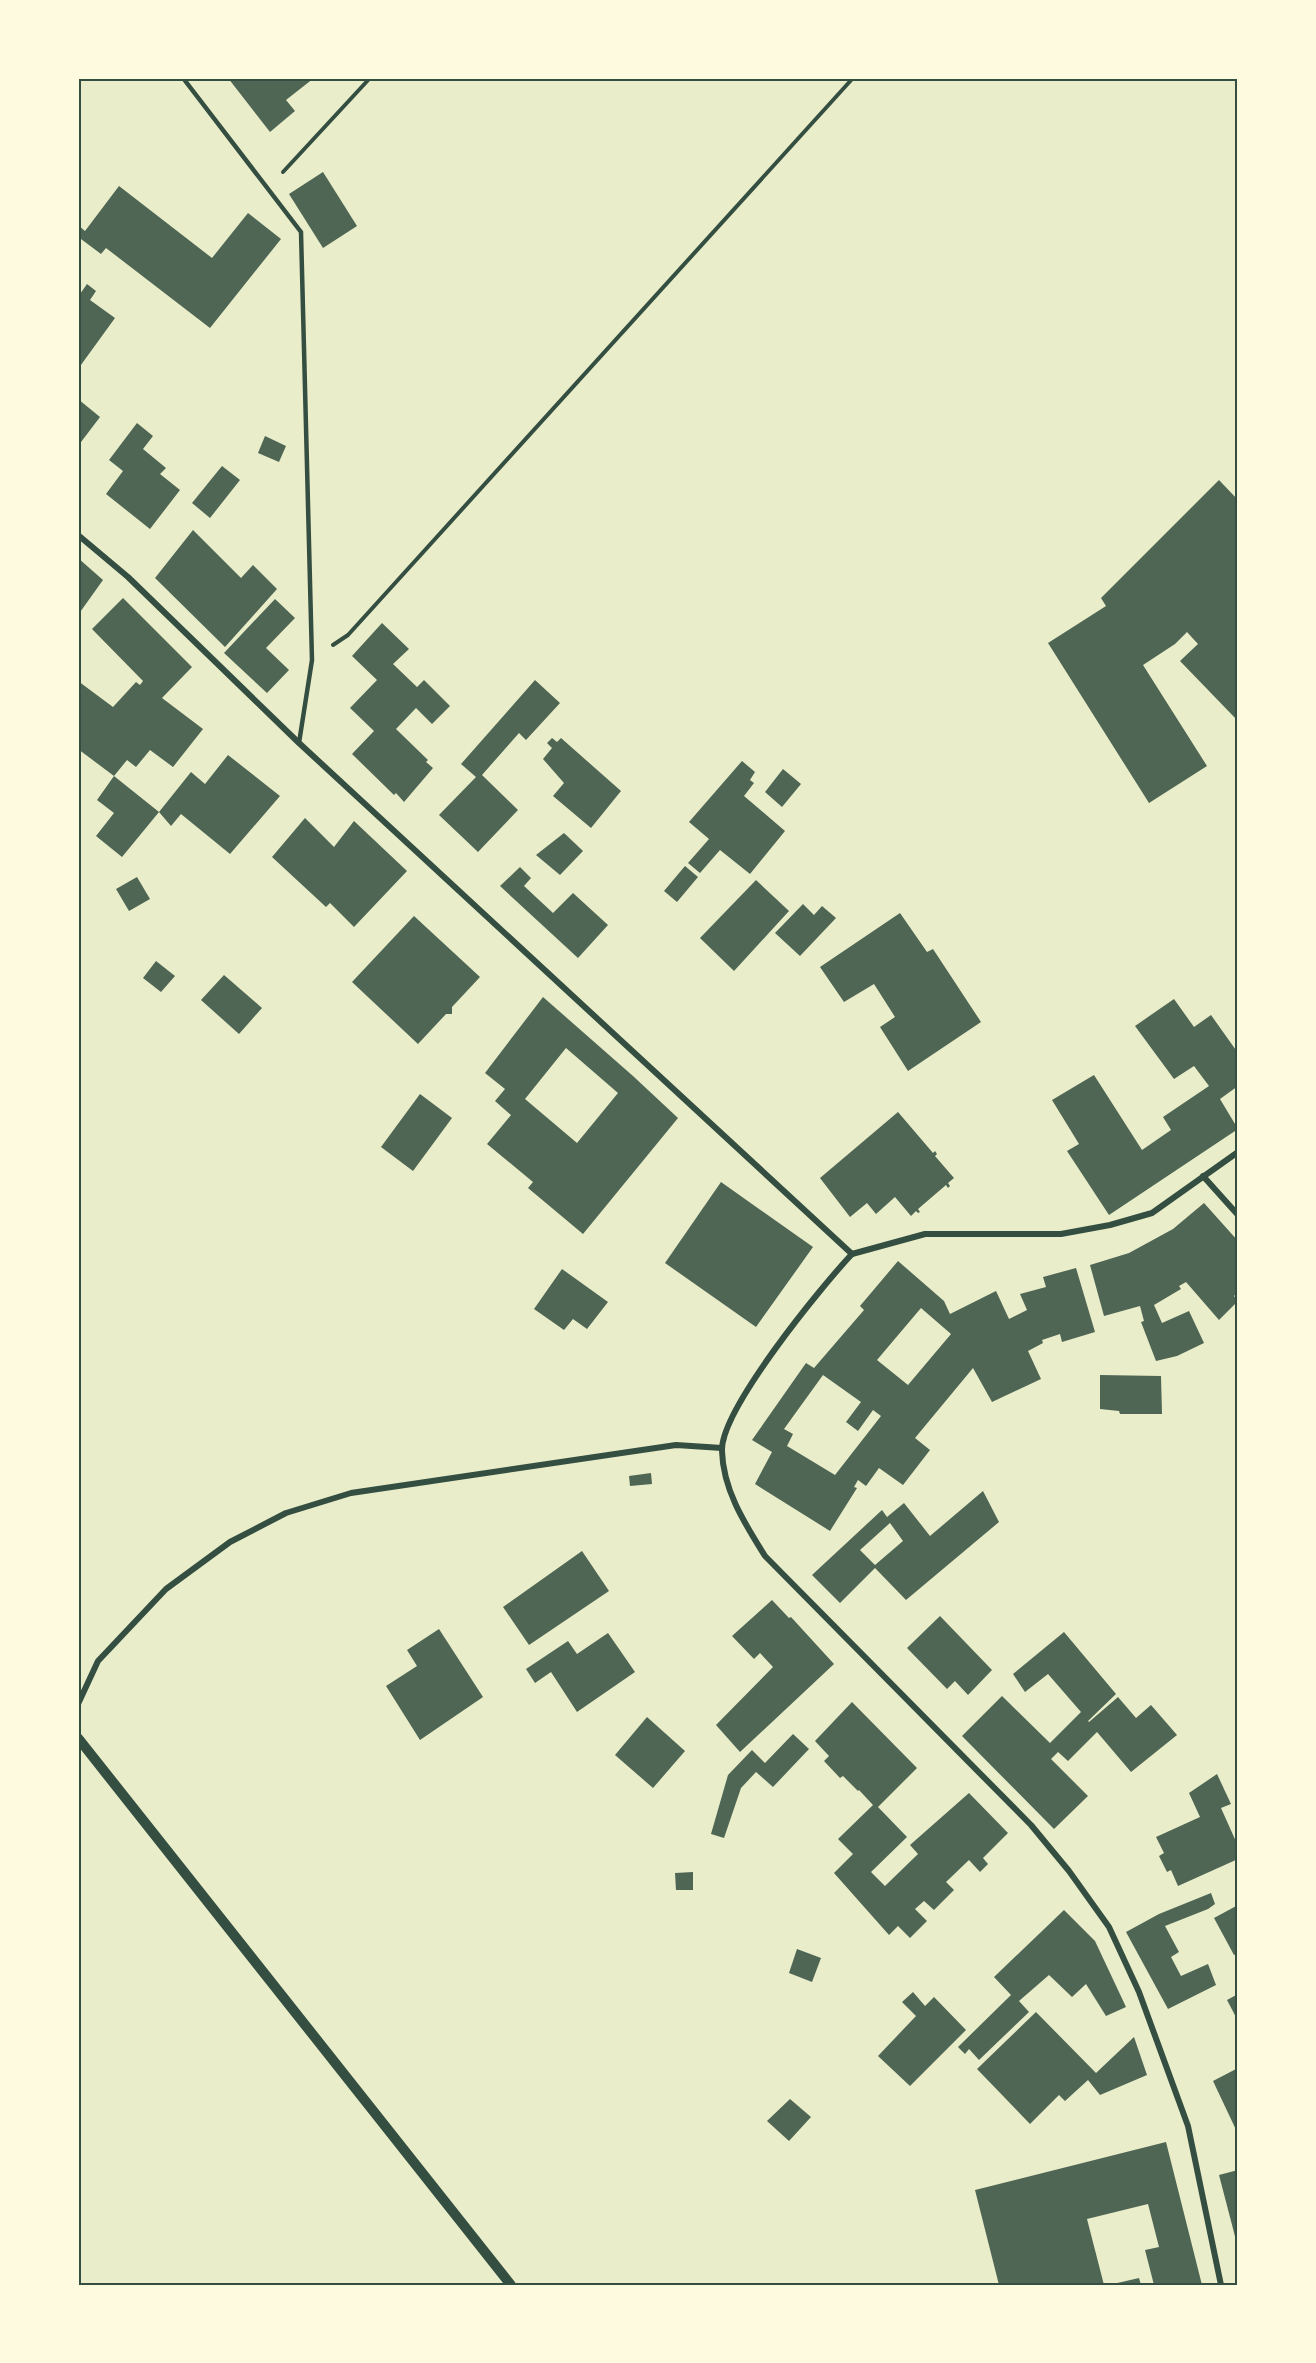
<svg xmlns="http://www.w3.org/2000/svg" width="1316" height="2363" font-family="Raleway,sans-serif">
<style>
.building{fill:#4f6655;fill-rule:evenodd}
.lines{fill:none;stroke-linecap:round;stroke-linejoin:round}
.path{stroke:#344e41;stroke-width:4}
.service{stroke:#344e41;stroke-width:4.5}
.minor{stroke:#344e41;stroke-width:6}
.tertiary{stroke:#344e41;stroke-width:10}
.neatline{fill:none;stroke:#344e41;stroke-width:2}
</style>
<rect width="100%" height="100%" fill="#e9edc9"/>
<g class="building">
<polygon points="228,78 314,78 286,100 295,111 270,132"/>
<polygon points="323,172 357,226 323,248 289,194"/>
<polygon points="119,186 212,258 248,213 281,239 210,328 106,248 101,254 81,239 78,243 78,225 85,231"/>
<polygon points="87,284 96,291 90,300 115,318 78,369 78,292 80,294"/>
<polygon points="78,399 100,417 78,446"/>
<polygon points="137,423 153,436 143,449 166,468 160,474 180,490 150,529 106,494 123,471 109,460"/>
<polygon points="265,436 286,446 279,462 258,453"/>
<polygon points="222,466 240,480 210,518 192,503"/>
<polygon points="1219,480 1238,500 1238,721 1180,661 1198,644 1187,632 1175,644 1143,665 1207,766 1149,803 1048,643 1106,606 1101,598"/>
<polygon points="193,530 241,578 253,565 277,589 225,647 155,578"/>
<polygon points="78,558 103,580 78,615"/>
<polygon points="123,598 192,667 162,698 203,729 173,767 150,750 136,767 127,760 114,776 78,749 78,681 113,707 136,682 140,685 143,681 92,629"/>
<polygon points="275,599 295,618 266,648 289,670 267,693 224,653"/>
<polygon points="382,623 409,649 393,664 417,687 424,680 450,706 432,724 416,708 396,729 428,760 426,762 433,768 404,802 396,793 394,795 352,754 374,731 350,708 377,680 352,656"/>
<polygon points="535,680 560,703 526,740 519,733 482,775 518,810 478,852 439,815 476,777 461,764"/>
<polygon points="552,738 557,742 561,738 621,791 591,828 553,796 564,783 543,759 552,748 547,743"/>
<polygon points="228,755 280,796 230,854 181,814 171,826 159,812 191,772 205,784"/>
<polygon points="742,761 755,772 750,780 754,783 744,796 785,831 750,874 720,850 700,873 688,863 709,839 689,822"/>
<polygon points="783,769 801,784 782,807 765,792"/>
<polygon points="114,776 159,812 122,857 96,836 114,813 97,800"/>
<polygon points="305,818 334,847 354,821 407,871 354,927 330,903 326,907 272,857"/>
<polygon points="564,833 583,851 560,875 536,855"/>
<polygon points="685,866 698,877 677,902 664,891"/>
<polygon points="520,867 531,878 524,886 553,913 573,893 608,925 578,958 500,886"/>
<polygon points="137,877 150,899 129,911 116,889"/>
<polygon points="756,880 789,911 734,971 700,938"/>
<polygon points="803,904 814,915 822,906 836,918 800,956 775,933"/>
<polygon points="900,913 927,952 933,949 981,1022 908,1071 880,1027 895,1017 874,984 844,1002 820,967"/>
<polygon points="414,916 480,977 452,1007 452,1014 446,1014 418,1044 352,982"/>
<polygon points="156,961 175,976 161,992 143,978"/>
<polygon points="224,975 262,1008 239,1034 201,1000"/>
<path d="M543,997L633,1076L678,1118L583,1234L528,1188L533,1182L487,1144L511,1115L495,1101L505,1089L485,1073ZM566,1048L618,1093L577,1143L525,1099Z"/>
<polygon points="1174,999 1194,1027 1211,1015 1238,1053 1238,1086 1220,1099 1238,1129 1109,1215 1067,1151 1079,1144 1052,1100 1094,1075 1142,1150 1171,1130 1163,1117 1209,1086 1194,1066 1174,1079 1135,1026"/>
<polygon points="420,1094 452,1118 413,1171 381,1147"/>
<polygon points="898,1112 933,1153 935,1151 937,1154 935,1156 954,1178 948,1183 950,1186 948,1188 946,1185 918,1209 920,1212 918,1213 916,1211 911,1216 895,1197 876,1214 867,1203 850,1217 820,1178"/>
<polygon points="721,1182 813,1247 756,1327 665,1263"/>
<polygon points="1204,1203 1238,1241 1238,1292 1234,1296 1238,1301 1219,1320 1186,1282 1179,1286 1181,1289 1154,1305 1162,1323 1189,1311 1204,1343 1177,1356 1156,1361 1141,1322 1144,1321 1140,1306 1104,1316 1090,1265 1129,1253 1173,1229"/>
<path d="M898,1261L944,1301L950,1314L996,1291L1009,1319L1027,1310L1020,1294L1046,1287L1043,1277L1076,1268L1095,1332L1062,1342L1060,1334L1042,1340L1043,1343L1028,1351L1041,1379L992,1402L973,1368L915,1438L930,1450L903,1485L879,1468L866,1486L858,1480L854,1487L857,1488L830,1531L755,1484L772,1452L752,1440L806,1363L814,1368L864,1310L860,1306ZM921,1308L951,1334L908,1385L877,1360ZM823,1375L861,1402L846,1422L858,1431L873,1410L881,1416L835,1475L787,1446L793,1434L784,1429Z"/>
<polygon points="562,1269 608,1302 587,1329 573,1319 564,1330 534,1309"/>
<polygon points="1236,1345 1238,1345 1238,1377 1235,1377"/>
<polygon points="1100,1375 1161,1376 1162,1414 1120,1414 1119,1411 1100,1409"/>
<polygon points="651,1473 652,1484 630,1486 629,1476"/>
<path d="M983,1491L999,1522L906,1600L875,1568L840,1603L812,1575L882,1510L887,1517L904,1503L930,1536ZM890,1523L903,1541L875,1565L860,1550Z"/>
<polygon points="582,1551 609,1591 529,1645 503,1607"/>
<polygon points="772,1600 789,1618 791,1617 834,1664 740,1752 716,1725 773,1667 760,1653 754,1659 732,1636"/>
<polygon points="940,1616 992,1670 968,1695 955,1681 947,1689 907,1648"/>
<polygon points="439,1629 483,1697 420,1740 386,1686 417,1666 407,1650"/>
<polygon points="1064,1632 1116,1694 1088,1721 1089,1722 1118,1697 1136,1718 1151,1705 1177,1735 1131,1772 1097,1732 1068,1761 1058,1752 1051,1759 1088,1796 1054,1829 962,1736 1002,1696 1050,1743 1081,1712 1048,1674 1025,1692 1013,1674"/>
<polygon points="608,1633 635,1672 577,1712 551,1672 535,1683 526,1669 568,1641 577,1654"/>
<polygon points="852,1702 917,1768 878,1807 907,1837 871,1872 885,1886 918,1854 910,1845 969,1793 1008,1833 983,1858 988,1864 980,1872 969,1860 946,1882 954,1890 934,1910 924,1901 915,1909 927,1921 910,1938 898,1926 889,1935 834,1873 853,1854 838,1839 873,1805 859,1790 858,1791 843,1776 840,1778 824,1761 829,1756 815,1741"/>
<polygon points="647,1717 685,1751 653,1788 615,1755"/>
<polygon points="793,1734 809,1749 773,1787 756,1772 741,1788 724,1838 711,1834 728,1775 752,1750 765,1763"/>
<polygon points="1217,1774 1231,1804 1221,1808 1238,1846 1238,1859 1178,1886 1171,1870 1167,1872 1159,1856 1164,1853 1156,1837 1200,1817 1189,1793"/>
<polygon points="693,1872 693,1890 676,1890 675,1873"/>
<polygon points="1211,1893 1215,1904 1208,1909 1165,1926 1179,1952 1171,1957 1181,1976 1208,1964 1216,1985 1168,2009 1126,1932 1159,1914"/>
<polygon points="1238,1905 1238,1953 1234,1955 1214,1918"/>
<polygon points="1064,1910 1095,1941 1126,2007 1106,2016 1086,1984 1072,1997 1049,1975 1019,2001 1029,2012 979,2060 969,2049 965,2054 958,2047 1011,1995 994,1977"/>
<polygon points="797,1949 821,1958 812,1982 789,1973"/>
<polygon points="913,1992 925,2006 934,1997 966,2030 910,2086 878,2056 916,2016 902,2002"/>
<polygon points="1238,1994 1238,2021 1227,2000"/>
<polygon points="1036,2012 1096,2073 1134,2037 1147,2075 1100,2095 1088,2080 1065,2101 1059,2095 1030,2124 977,2069"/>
<polygon points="1238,2068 1238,2134 1213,2081"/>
<polygon points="790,2099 811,2117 789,2141 767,2121"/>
<polygon points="1166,2142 1202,2285 1154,2285 1145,2250 1159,2247 1148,2204 1087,2219 1104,2285 999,2285 975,2190"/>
<polygon points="1238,2170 1238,2244 1237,2244 1219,2175"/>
<polygon points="1139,2278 1141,2285 1113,2285 1113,2284"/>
</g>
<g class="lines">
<g class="path">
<polyline points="283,172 370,78"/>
<polyline points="333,645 348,635 853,78"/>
</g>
<polyline class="service" points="183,78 301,232 312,660 299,743"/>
<g class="minor">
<polyline points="78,535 128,577 299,743 852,1254"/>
<polyline points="1203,1176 1238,1215"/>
<path d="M852,1254C822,1286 720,1410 722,1451C723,1490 745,1524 765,1556L1031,1825L1069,1871L1109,1927L1139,1992L1188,2126L1221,2285"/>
<polyline points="852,1254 925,1234 1061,1234 1110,1225 1152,1213 1238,1152"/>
<polyline points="78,1704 98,1661 166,1589 230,1542 286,1513 351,1493 676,1445 722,1448"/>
</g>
<polyline class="tertiary" points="78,1738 511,2285"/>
</g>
<rect width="1316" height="2363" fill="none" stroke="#fefae0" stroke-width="159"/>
<rect x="80" y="80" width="1156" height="2204" class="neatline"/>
</svg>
